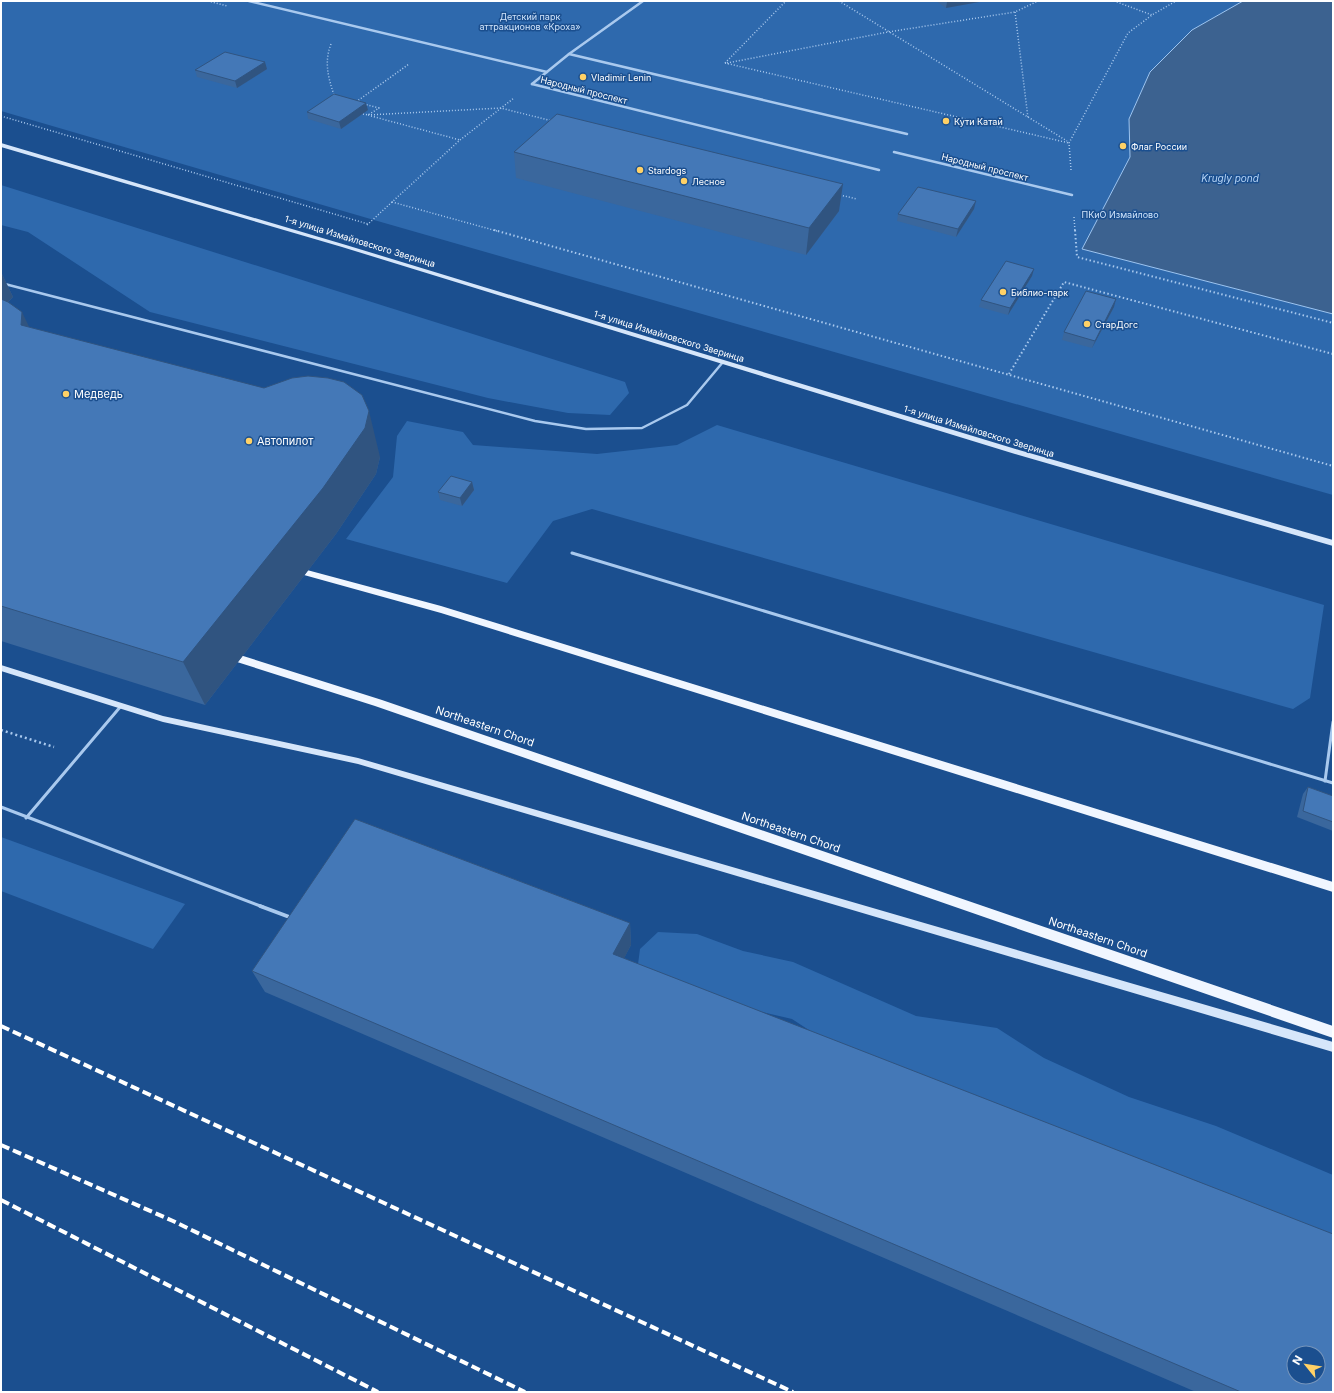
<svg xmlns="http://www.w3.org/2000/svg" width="1334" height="1393" font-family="Inter,sans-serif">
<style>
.green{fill:#2e69ad}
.water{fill:#3c6290;stroke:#9cc4f0}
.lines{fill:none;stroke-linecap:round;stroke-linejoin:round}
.path-far2{stroke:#a9c9ee;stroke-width:1.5;stroke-dasharray:1 2;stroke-linecap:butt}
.path-far1{stroke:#a9c9ee;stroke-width:2;stroke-dasharray:1.5 2.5;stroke-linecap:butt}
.path{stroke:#a9c9ee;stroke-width:2.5;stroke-dasharray:2 3;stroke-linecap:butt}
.lane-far2{stroke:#a9c9ee;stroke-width:2.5}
.lane-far1{stroke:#a9c9ee;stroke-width:3}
.lane{stroke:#a9c9ee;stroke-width:4}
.street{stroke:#a9c9ee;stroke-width:2.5}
.secondary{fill:#d6e6fa;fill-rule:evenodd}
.primary{fill:#f0f6ff;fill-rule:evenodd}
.rail{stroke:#fff;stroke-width:4;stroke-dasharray:9 4;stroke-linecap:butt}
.wall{fill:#3a679d}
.shaded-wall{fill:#305480}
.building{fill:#4478b7;stroke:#305480;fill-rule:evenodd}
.poi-dot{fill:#ffd166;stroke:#1b4f8f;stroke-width:1.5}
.labels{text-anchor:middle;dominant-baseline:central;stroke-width:3;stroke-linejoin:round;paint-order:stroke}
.far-park-label{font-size:9px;fill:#cfe3fa;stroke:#1b4f8f}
.far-poi-label{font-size:9px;fill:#fff;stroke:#1b4f8f;text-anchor:start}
.far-street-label{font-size:9px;fill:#fff;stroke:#1b4f8f}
.far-water-label{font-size:10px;font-style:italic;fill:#b5d3f5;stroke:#1b4f8f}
.poi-label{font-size:11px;fill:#fff;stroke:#1b4f8f;text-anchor:start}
.street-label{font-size:11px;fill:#fff;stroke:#1b4f8f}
</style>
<rect width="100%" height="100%" fill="#1b4f8f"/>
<g class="green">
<polygon points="1,1 1333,1 1333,495 374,220 1,111"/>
<polygon points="1,185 625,382 629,393 610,415 568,413 488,398 150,312 28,232 1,225"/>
<polygon points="407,421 463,432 473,445 597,454 677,445 717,425 1324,605 1310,698 1293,709 592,509 553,521 507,583 346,539 393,477 397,436"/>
<polygon points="1,837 185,904 153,949 1,891"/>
<polygon points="658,932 697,934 743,951 793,962 916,1016 997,1028 1044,1058 1129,1097 1216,1126 1333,1175 1333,1239 1197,1181 1082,1152 815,1034 792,1019 724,1003 637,972 640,949"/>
</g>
<polygon class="water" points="1243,1 1333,1 1333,314 1082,249 1130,157 1129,119 1150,72 1192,30"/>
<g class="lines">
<g class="path-far2">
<polyline points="208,1 227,6"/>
<polyline points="839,1 1067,141"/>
<polyline points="1114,1 1152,15"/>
<polyline points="1015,12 1028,118"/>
<path d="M331,44C324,62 328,77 334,95"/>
<polyline points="725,63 1069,143"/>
<polyline points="725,63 786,1"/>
<polyline points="727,63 888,32 1015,12 1038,1"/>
<polyline points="356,102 409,64"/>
<polyline points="363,114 368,115 379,108 364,104"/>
<polyline points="368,115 501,108 552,121"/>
<polyline points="1,116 368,224"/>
<polyline points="371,116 460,140"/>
<polyline points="1071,170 1069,143 1128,33 1152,15 1176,1"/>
<polyline points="840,195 857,199"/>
<polyline points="1074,217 1075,231"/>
<polyline points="367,225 392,202"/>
<polyline points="497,231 392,202 460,140 514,98"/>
</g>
<g class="path-far1">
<polyline points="494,230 1333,466"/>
<polyline points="1075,230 1077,257 1333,323"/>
<polyline points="1009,374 1064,282 1333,354"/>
</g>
<polyline class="path" points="1,730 54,747"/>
<polyline class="lane-far2" points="1,283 535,421 586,429 642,428 687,405 723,362"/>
<g class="lane-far1">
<polyline points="572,553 1333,783"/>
<polyline points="1325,781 1333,722"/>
<polyline points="1,807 263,907"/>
<polyline points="26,818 121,706"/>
</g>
<polyline class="lane" points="260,906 292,918"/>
<g class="street">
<polyline points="249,1 547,72"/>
<polyline points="569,54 907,134"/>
<polyline points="532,84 879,170"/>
<polyline points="532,84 569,54 643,1"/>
<polyline points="894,152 1072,195"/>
</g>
<g class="secondary">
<polygon points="1,143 346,245 1019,450 1333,540 1333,546 1015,454 342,247 1,147"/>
<polygon points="1,665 163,716 358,758 1333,1042 1333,1052 358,764 163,722 1,671"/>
</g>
<g class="primary">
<polygon points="307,570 441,606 1333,882 1333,892 441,613 304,575 302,573"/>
<polygon points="240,655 382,700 1333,1026 1333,1038 375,706 237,662 235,659 237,656"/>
</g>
<g class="rail">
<polyline points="1,1026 793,1392"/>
<polyline points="1,1145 173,1221 525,1392"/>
<polyline points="1,1200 378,1392"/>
</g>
</g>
<g class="wall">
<polygon points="936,1 979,1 979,2 946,8"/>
<polygon points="267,69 237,88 197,77 195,70"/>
<polygon points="368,110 341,129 308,119 307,112"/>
<polygon points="514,152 839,211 806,255 516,178"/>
<polygon points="974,209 956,237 897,221 898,214"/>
<polygon points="1,272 13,297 8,302 29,327 380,457 376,474 336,534 205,705 1,641"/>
<polygon points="1032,276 1008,315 979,307 981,300"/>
<polygon points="1114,307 1092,348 1062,340 1064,332"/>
<polygon points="472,482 474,490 462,506 440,500 438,492"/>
<polygon points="1308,787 1333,796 1333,831 1297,817 1303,794"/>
<polygon points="630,923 631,945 624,958 1333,1392 1196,1392 265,992 252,971"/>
</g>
<g class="shaded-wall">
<polygon points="951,1 979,1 979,2 946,8 947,2"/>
<polygon points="265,62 267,69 237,88 235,81"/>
<polygon points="366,103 368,110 341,129 339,122"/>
<polygon points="843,184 839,211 806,255 809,228"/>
<polygon points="976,201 974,209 956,237 958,229"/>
<polygon points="1034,269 1032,276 1008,315 1010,308"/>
<polygon points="1,272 13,297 1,308"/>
<polygon points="1116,299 1114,307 1092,348 1095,341"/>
<polygon points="22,312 44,358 21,325"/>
<polygon points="369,411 380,457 376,474 336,534 205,705 183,662"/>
<polygon points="472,482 474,490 462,506 460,498"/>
<polygon points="630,923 631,945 615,976 613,954"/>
</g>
<g class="building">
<polygon points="225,52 265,62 235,81 195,70"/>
<polygon points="334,94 366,103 339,122 307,112"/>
<polygon points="557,114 843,184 809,228 514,152"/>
<polygon points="918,187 976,201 958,229 898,214"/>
<polygon points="1006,261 1034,269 1010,308 981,300"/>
<polygon points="1086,291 1116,299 1095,341 1064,332"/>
<polygon points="1,299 8,302 22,312 21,325 264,388 292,378 308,376 328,378 344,382 362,395 369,411 365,428 323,488 183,662 1,606"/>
<polygon points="451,476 472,482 460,498 438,492"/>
<polygon points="1308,787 1333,796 1333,822 1303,811"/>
<path d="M355,819L630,923L613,954L1333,1234V1392H1241L252,971ZM1294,1353H1318V1377H1294Z"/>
</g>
<g class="poi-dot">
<circle cx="583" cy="77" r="4"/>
<circle cx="946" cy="121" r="4"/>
<circle cx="1123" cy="146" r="4"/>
<circle cx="640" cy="170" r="4"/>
<circle cx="684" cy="181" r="4"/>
<circle cx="1003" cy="292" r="4"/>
<circle cx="1087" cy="324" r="4"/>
<circle cx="66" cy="394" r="4"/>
<circle cx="249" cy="441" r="4"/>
</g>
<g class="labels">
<g class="far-park-label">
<text x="530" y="16">Детский парк<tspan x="530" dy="10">аттракционов «Кроха»</tspan></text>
<text x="1120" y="214">ПКиО Измайлово</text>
</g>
<g class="far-poi-label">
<text x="591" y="77">Vladimir Lenin</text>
<text x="954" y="121">Кути Катай</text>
<text x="1131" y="146">Флаг России</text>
<text x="648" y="170">Stardogs</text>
<text x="692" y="181">Лесное</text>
<text x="1011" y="292">Библио-парк</text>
<text x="1095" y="324">СтарДогс</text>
</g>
<g class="far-street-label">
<text transform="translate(584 90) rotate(14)">Народный проспект</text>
<text transform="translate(985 167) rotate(14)">Народный проспект</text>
<text transform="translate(360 241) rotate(17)">1-я улица Измайловского Зверинца</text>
<text transform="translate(669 336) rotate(17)">1-я улица Измайловского Зверинца</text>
<text transform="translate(979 431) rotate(17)">1-я улица Измайловского Зверинца</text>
</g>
<g class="far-water-label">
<text x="1230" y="178">Krugly pond</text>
</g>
<g class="poi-label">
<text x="74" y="394">Медведь</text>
<text x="257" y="441">Автопилот</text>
</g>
<g class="street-label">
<text transform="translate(485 726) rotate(19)">Northeastern Chord</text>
<text transform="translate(791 832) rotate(19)">Northeastern Chord</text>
<text transform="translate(1098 937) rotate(19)">Northeastern Chord</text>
</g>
</g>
<rect width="1334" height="1393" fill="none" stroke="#ffffff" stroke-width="4"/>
<g transform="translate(1306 1365) rotate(300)"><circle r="19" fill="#1b4f8f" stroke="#7695bc"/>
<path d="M0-3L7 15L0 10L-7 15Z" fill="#ffd166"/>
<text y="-6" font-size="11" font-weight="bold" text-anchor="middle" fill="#ffffff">N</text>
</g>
</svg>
